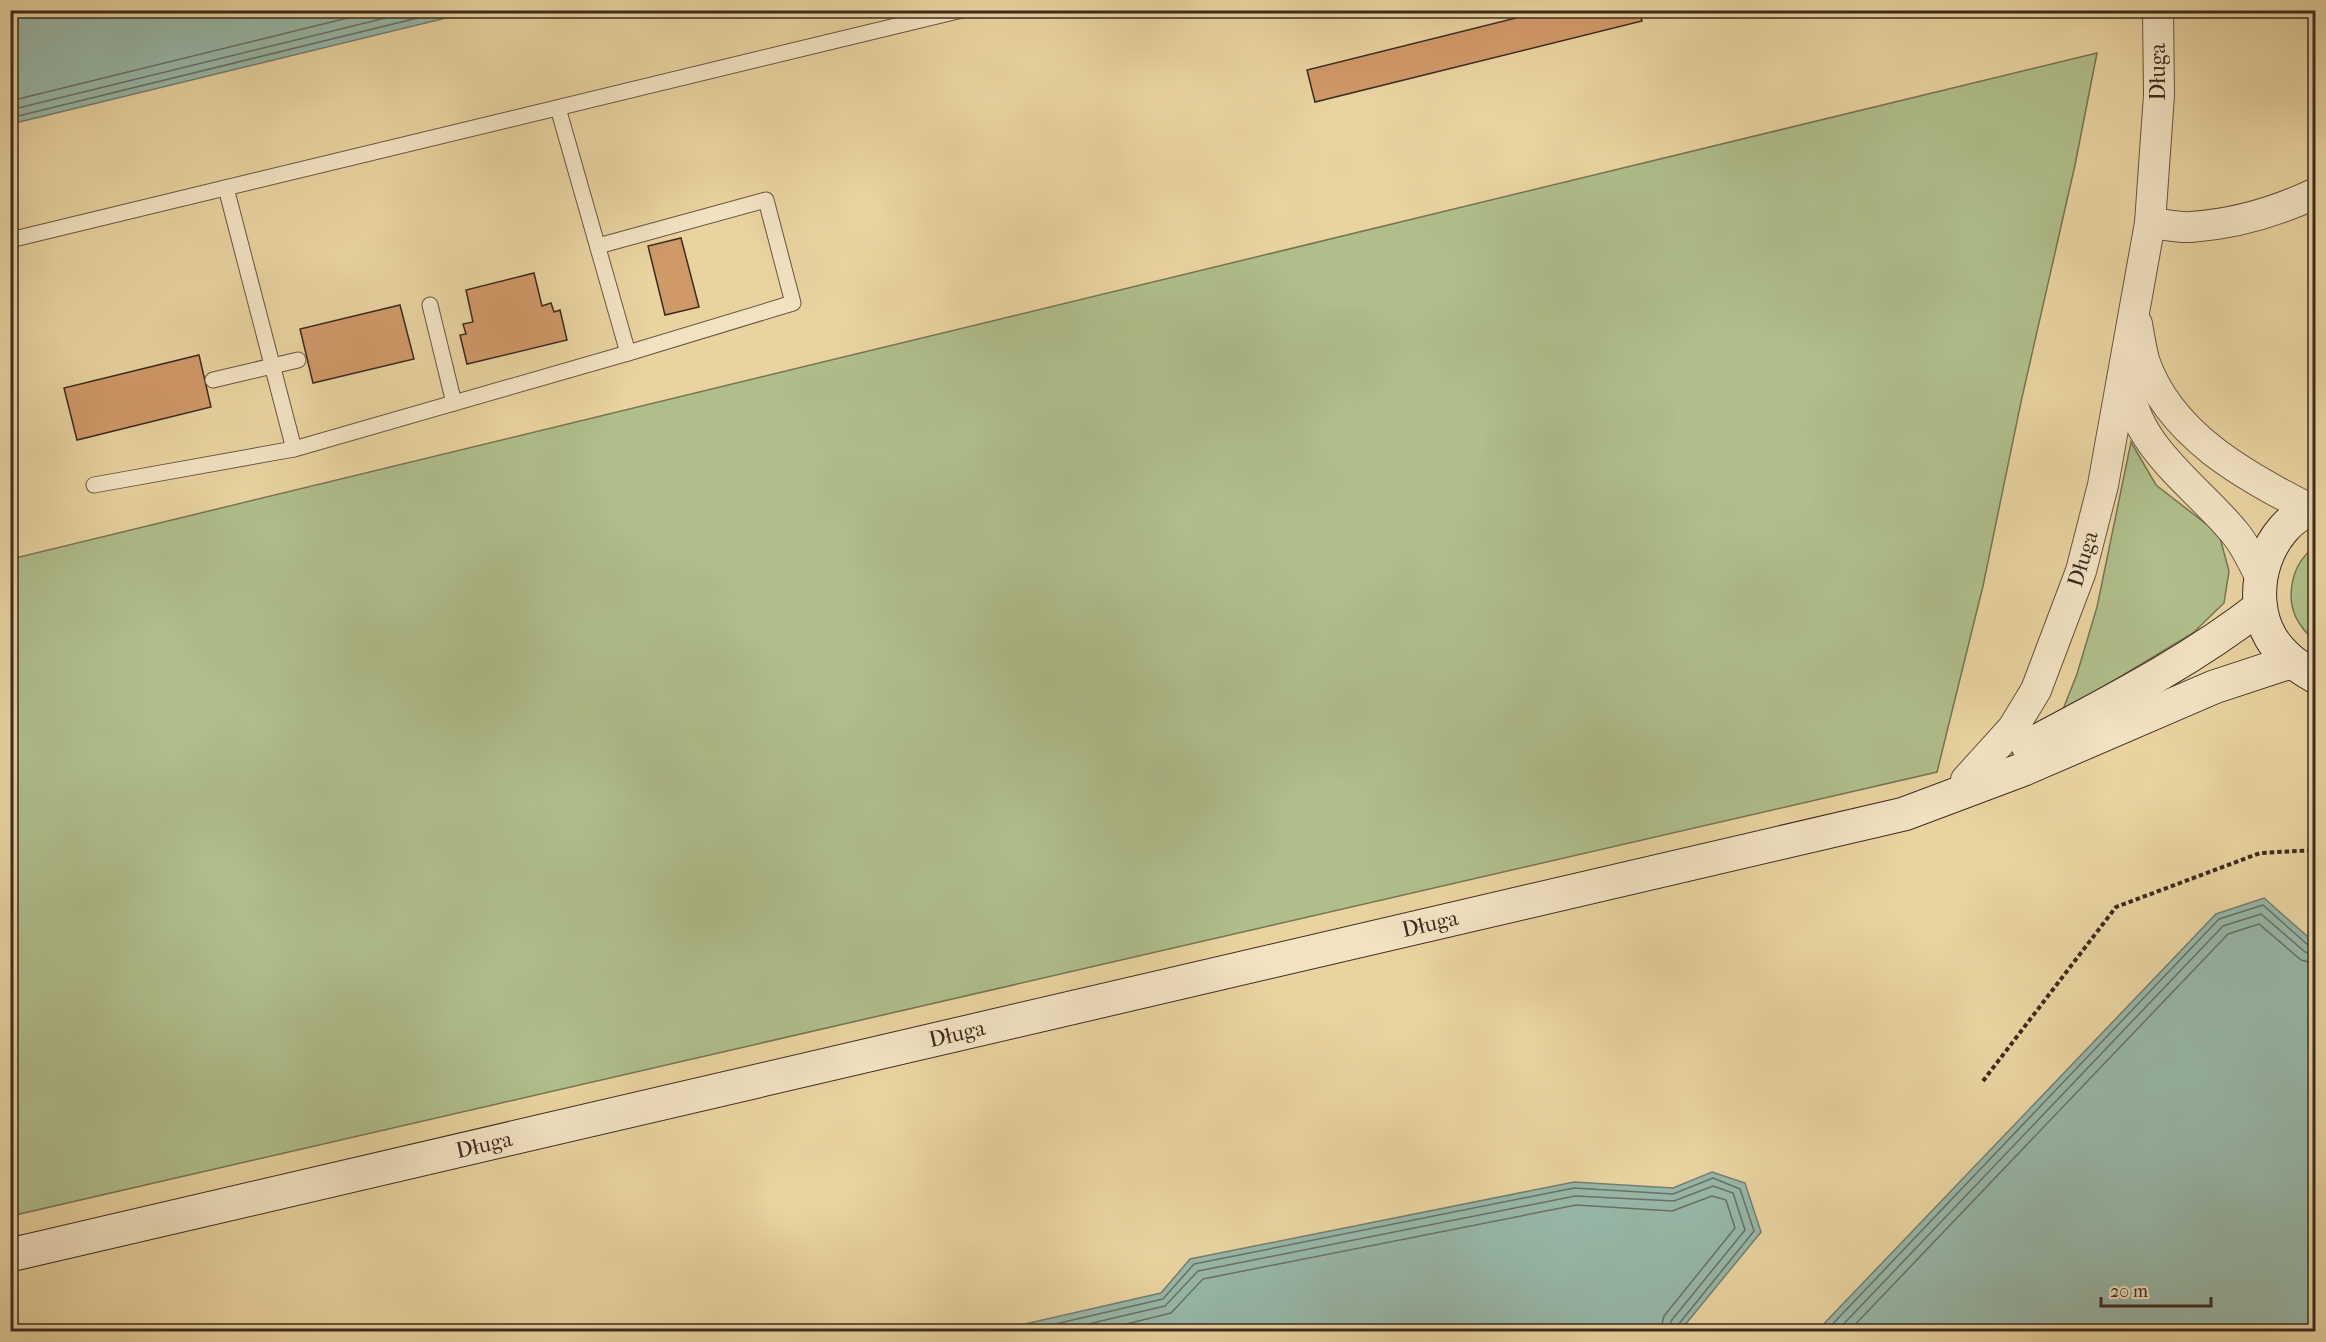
<svg xmlns="http://www.w3.org/2000/svg" width="2326" height="1342" font-family="'IM FELL French Canon',serif">
<style>
.green{fill:#afbe8a;stroke:#767454;stroke-width:1.5}
.water{fill:#97b7a8;stroke:#737f71;stroke-width:1.5}
.lines{fill:none;stroke-linecap:round;stroke-linejoin:round}
.shore{stroke:#6a7164;stroke-width:1.5}
.building{fill:#d09968;stroke:#3c2b1f;stroke-width:1.5}
.service-casing{stroke:#675540;stroke-width:17}
.minor-casing{stroke:#675540;stroke-width:32}
.secondary-casing{stroke:#3c2b1f;stroke-width:35}
.path{stroke:#3c2b1f;stroke-width:4;stroke-dasharray:4.5 3;stroke-linecap:butt}
.service{stroke:#f1e2c2;stroke-width:15}
.minor{stroke:#f1e2c2;stroke-width:30}
.secondary{stroke:#f1e2c2;stroke-width:33}
.labels{text-anchor:middle;dominant-baseline:central;stroke-width:4.5;stroke-linejoin:round;paint-order:stroke}
.street-label{font-size:22px;fill:#3c2b1f;stroke:#f1e2c2}
</style>
<rect width="100%" height="100%" fill="#e9d3a1"/>
<filter id="stains"><feTurbulence type="fractalNoise" baseFrequency=".00333" numOctaves="4"/><feColorMatrix values="0 0 0 0 .2 0 0 0 0 .09 0 0 0 0 .02 0 0 0 .5 -.17"/></filter>
<radialGradient id="worn" r=".72"><stop offset=".6" stop-color="#630" stop-opacity="0"/><stop offset="1" stop-color="#630" stop-opacity=".3"/></radialGradient>
<g class="green">
<polygon points="2097,53 2075,165 2021,402 1983,586 1937,772 11,1216 11,559"/>
<polygon points="2131,442 2156,485 2219,534 2229,571 2224,603 2193,633 2062,712 2077,674 2097,607"/>
<path d="M2315,547V641C2311,637 2305,632 2302,627C2283,603 2290,564 2315,547Z"/>
</g>
<g class="water">
<polygon points="11,10 475,10 475,11 11,124"/>
<polygon points="2264,898 2315,943 2315,1331 1817,1331 2216,914"/>
<polygon points="1712,1172 1745,1183 1761,1232 1680,1331 994,1331 1161,1293 1190,1259 1574,1182 1673,1188"/>
</g>
<g class="lines">
<g class="shore">
<polyline points="10,101 380,10"/>
<polyline points="10,110 418,10"/>
<polyline points="10,118 450,10"/>
<polyline points="1021,1332 1163,1299 1194,1264 1574,1188 1673,1194 1713,1178 1740,1189 1754,1231 1678,1325 1676,1332"/>
<polyline points="1054,1332 1165,1306 1198,1271 1575,1196 1674,1201 1713,1186 1733,1193 1745,1230 1671,1321 1669,1332"/>
<polyline points="1094,1332 1171,1313 1203,1279 1576,1205 1672,1211 1712,1196 1726,1200 1735,1228 1664,1316 1660,1332"/>
<polyline points="1825,1332 2219,919 2263,905 2309,946 2316,947"/>
<polyline points="1836,1332 2223,926 2261,914 2305,952 2316,955"/>
<polyline points="1848,1332 2228,934 2259,924 2301,960 2316,964"/>
</g>
</g>
<g class="building">
<polygon points="1548,10 1639,10 1642,21 1315,102 1307,70"/>
<polygon points="681,238 699,307 665,315 648,246"/>
<polygon points="534,273 542,306 551,303 554,312 560,310 567,340 467,364 460,335 466,334 463,324 473,322 466,290"/>
<polygon points="400,305 414,359 313,383 300,329"/>
<polygon points="199,355 211,407 77,440 64,388"/>
</g>
<g class="lines">
<g class="service-casing">
<g id="service">
<polyline points="226,188 294,449 628,353 558,108"/>
<polyline points="10,240 962,10"/>
<polyline points="598,246 766,200 793,303 628,353"/>
<polyline points="430,305 454,403"/>
<polyline points="213,380 298,360"/>
<polyline points="94,485 294,449"/>
</g>
</g>
<g class="minor-casing">
<g id="minor">
<path d="M2150,223C2163,224 2178,228 2191,227C2235,224 2276,212 2316,193"/>
<path d="M2137,324C2139,335 2141,348 2144,360C2169,434 2244,476 2310,509"/>
<path d="M2130,378C2126,441 2199,488 2234,532C2245,544 2252,561 2260,576"/>
<polyline points="1966,780 2013,728 2036,690 2081,571 2103,485 2150,223 2159,95 2158,10"/>
</g>
</g>
<g class="secondary-casing">
<g id="secondary">
<path d="M2316,507C2265,524 2245,594 2271,638C2282,656 2298,667 2316,677"/>
<path d="M2028,746C2108,703 2188,663 2260,607"/>
<polyline points="10,1255 1904,814 2024,769 2214,687 2290,662"/>
</g>
</g>
<polyline class="path" points="1983,1081 2116,907 2260,853 2316,850"/>
<use href="#service" class="service"/>
<use href="#minor" class="minor"/>
<use href="#secondary" class="secondary"/>
</g>
<g class="labels">
<g class="street-label">
<text transform="translate(2158 72) rotate(-90)">Długa</text>
<text transform="translate(2083 559) rotate(-73)">Długa</text>
<text transform="translate(1430 924) rotate(-13)">Długa</text>
<text transform="translate(957 1034) rotate(-13)">Długa</text>
<text transform="translate(484 1145) rotate(-13)">Długa</text>
</g>
</g>
<rect width="2326" height="1342" fill="none" stroke="#e9d3a1" stroke-width="36"/>
<rect x="12" y="12" width="2302" height="1318" fill="none" stroke="#3c2b1f" stroke-width="3"/>
<rect x="18" y="18" width="2290" height="1306" fill="none" stroke="#3c2b1f" stroke-width="1.5"/>
<path d="M2101 1297v9h110v-9" fill="none" stroke="#3c2b1f" stroke-width="3"/>
<text x="2110" y="1297" font-size="18" fill="#3c2b1f" stroke="#f1e2c2" stroke-width="4.5" paint-order="stroke">20 m</text>
<rect width="100%" height="100%" filter="url(#stains)"/>
<rect width="100%" height="100%" fill="url(#worn)"/>
</svg>
